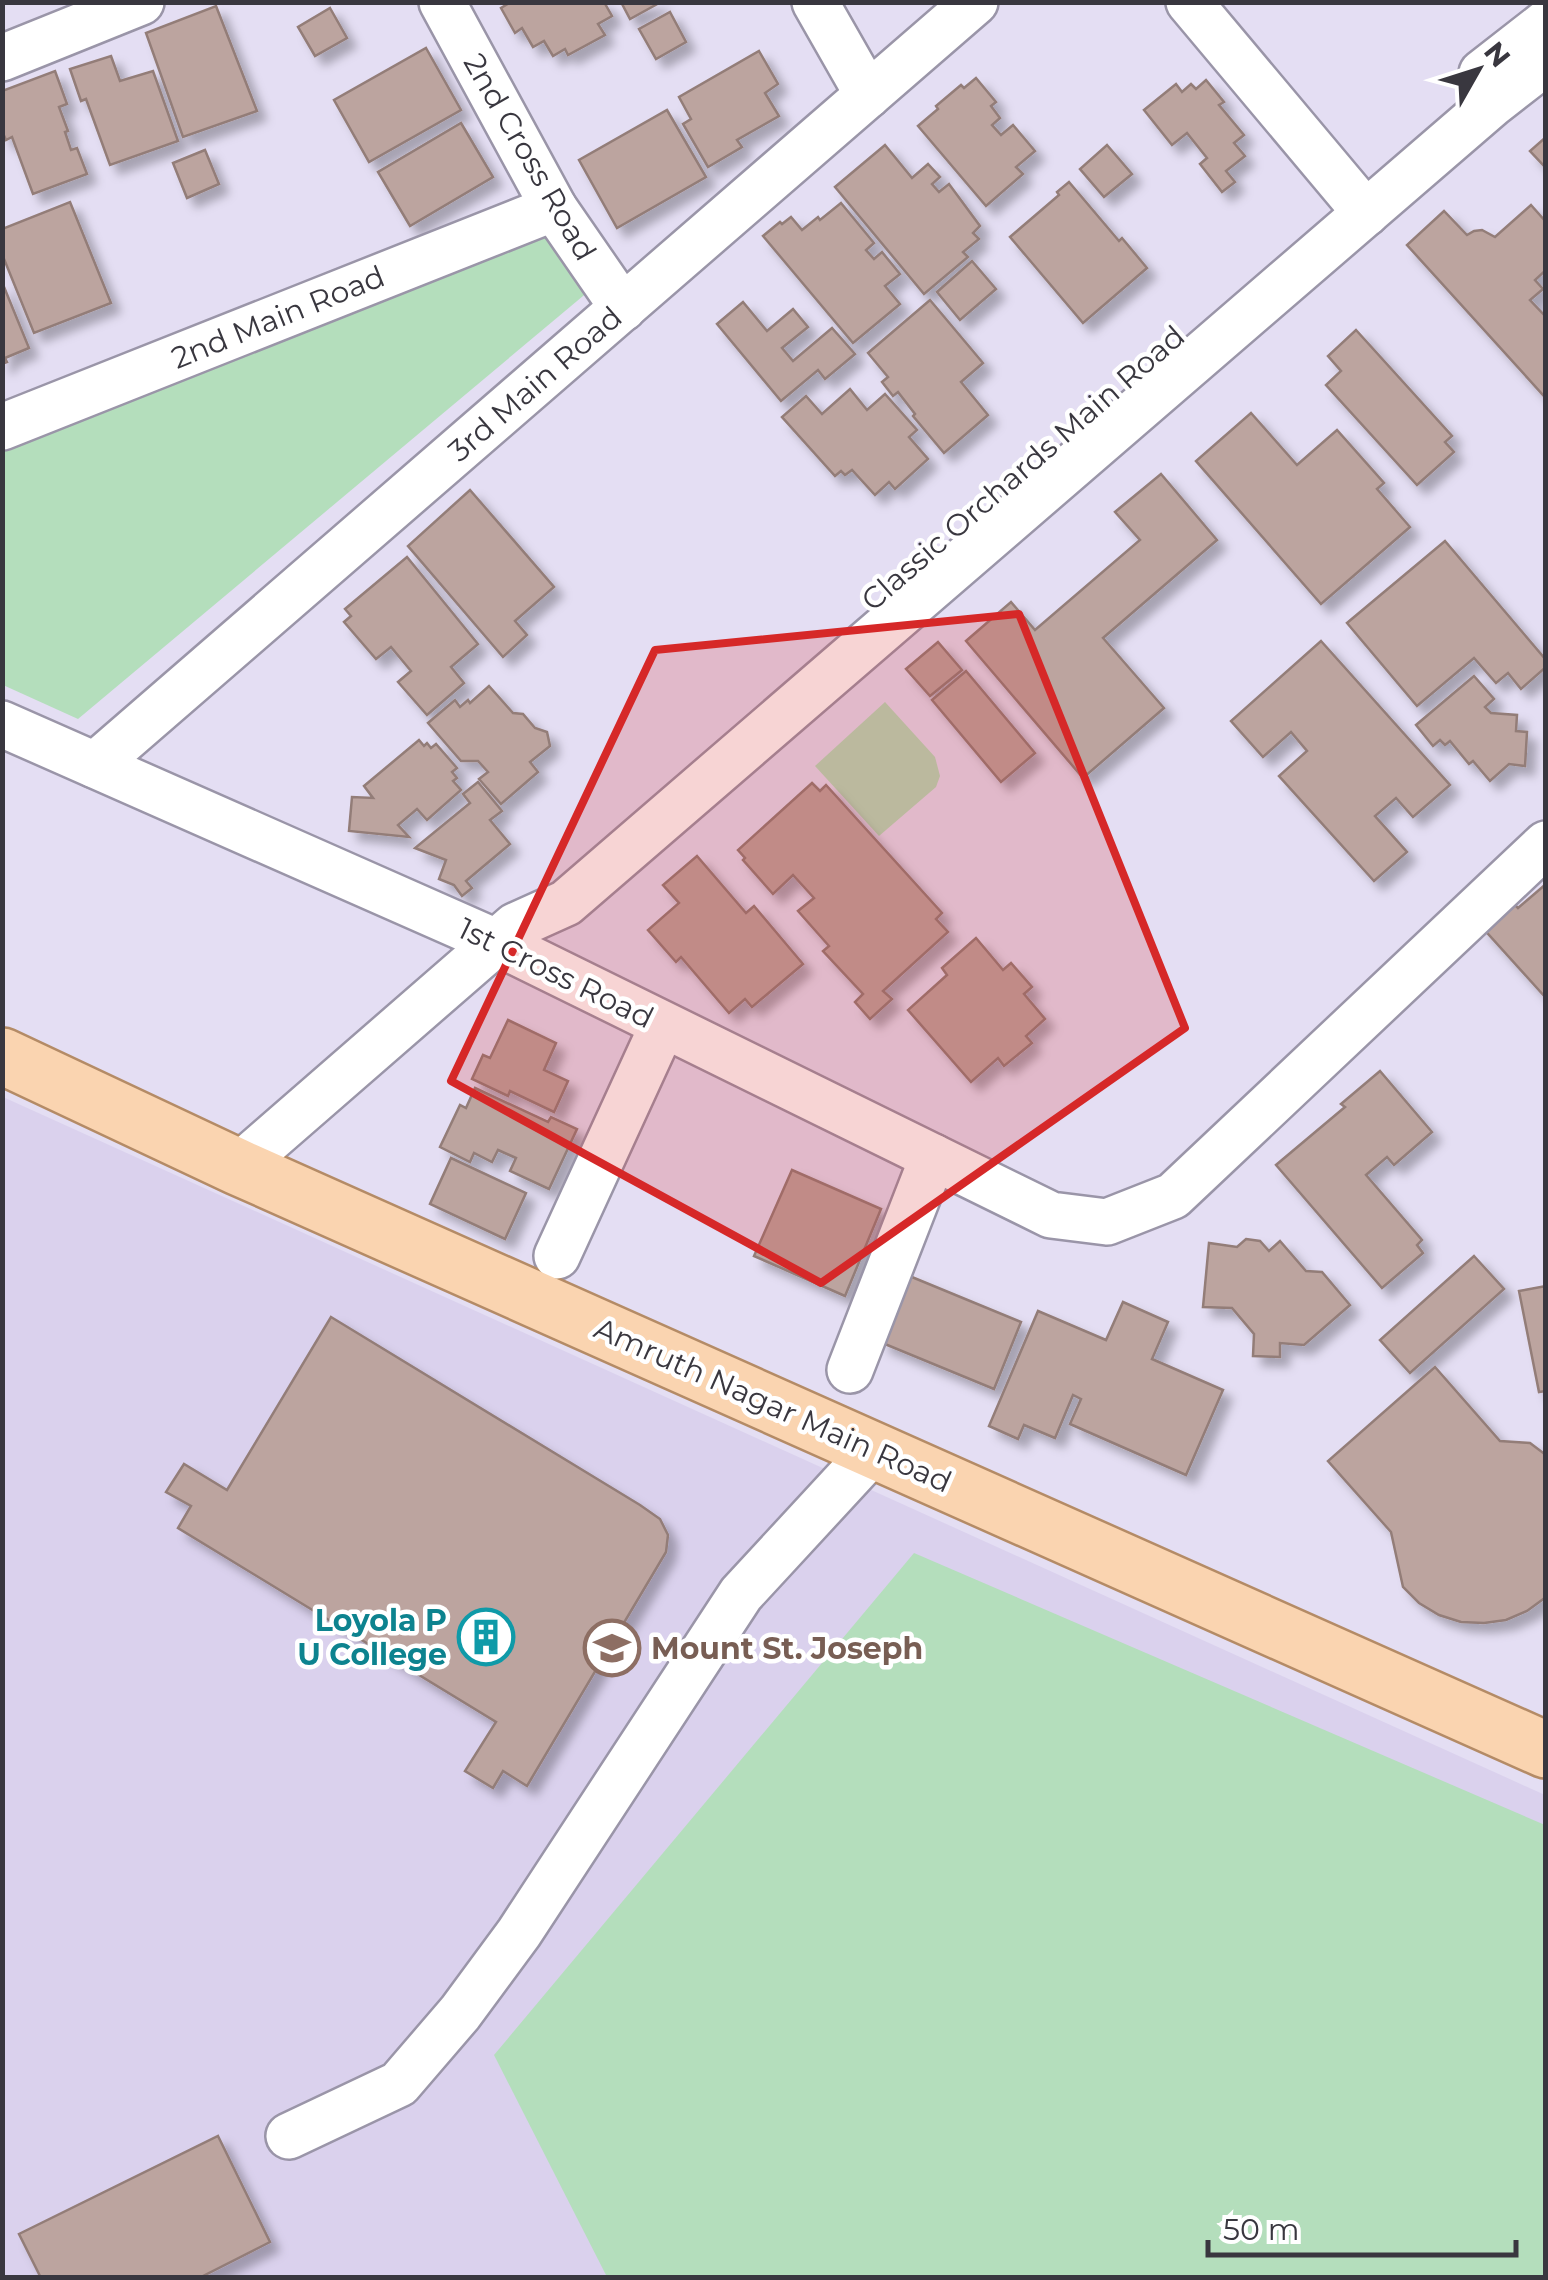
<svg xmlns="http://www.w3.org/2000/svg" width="1548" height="2280" font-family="Montserrat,sans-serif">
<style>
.built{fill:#dad1ed}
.green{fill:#b4debc}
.building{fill:#bca49f;stroke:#937d78;stroke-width:2.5;filter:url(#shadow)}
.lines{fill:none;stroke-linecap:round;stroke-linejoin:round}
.minor-casing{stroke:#9a95a8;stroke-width:50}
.major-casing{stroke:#b48b66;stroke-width:60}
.minor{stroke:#fff;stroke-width:45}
.major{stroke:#fad4b0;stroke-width:55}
.marked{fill:#d62828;fill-opacity:0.2;stroke:#d62828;stroke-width:8;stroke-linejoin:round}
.labels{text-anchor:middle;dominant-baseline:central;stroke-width:9;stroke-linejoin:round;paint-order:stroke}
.street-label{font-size:30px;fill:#39373f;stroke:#fff}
.culture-label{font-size:30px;font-weight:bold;fill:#0d838f;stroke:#fff;text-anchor:end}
.education-label{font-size:30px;font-weight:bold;fill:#785e54;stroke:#fff;text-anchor:start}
</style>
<defs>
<filter id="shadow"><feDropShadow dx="9" dy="9" stdDeviation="5" flood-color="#0004"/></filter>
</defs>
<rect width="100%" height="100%" fill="#e4def3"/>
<polygon class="built" points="3,1097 1545,1795 1545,2277 3,2278"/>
<g class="green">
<polygon points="553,234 589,291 78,719 3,685 3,452"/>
<polygon points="885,702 935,757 940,776 936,787 879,836 815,766"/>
<polygon points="914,1553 1545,1825 1545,2277 607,2277 494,2055"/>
</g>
<g class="building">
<polygon points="511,2 604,2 612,16 598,24 605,35 568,55 565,49 553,56 544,41 533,47 522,28 515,33 501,8"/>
<polygon points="621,2 661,2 630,19"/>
<polygon points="216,6 257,111 183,137 146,33"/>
<polygon points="330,8 347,38 315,56 298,27"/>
<polygon points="670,12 686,42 656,59 639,29"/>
<polygon points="426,48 461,110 369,162 334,100"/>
<polygon points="759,51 778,84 765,93 779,116 737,140 742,147 708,167 683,124 691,119 679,97"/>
<polygon points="111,56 120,81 153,71 178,141 110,165 86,99 81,101 70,69"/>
<polygon points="55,71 67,104 59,107 68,131 65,132 71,150 77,148 87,174 33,194 12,137 6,140 2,131 2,91"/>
<polygon points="976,78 996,102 991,106 1000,118 992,125 1001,135 1013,125 1035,151 1016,167 1023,174 986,206 918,126 938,109 936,106 961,85 964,88"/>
<polygon points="1206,80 1224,102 1219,105 1244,135 1234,143 1245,156 1226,171 1235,182 1222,192 1200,164 1207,158 1187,133 1172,145 1144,110 1176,84 1182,92 1191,84 1196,89"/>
<polygon points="667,110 706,177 617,228 579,160"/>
<polygon points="461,123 493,177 410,226 378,172"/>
<polygon points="1546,137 1546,168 1530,151"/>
<polygon points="885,145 912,178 928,164 940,177 932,184 939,192 949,184 980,226 973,233 979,239 963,252 968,257 924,294 835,187"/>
<polygon points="1107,145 1132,174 1104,197 1080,169"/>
<polygon points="205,150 219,184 187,198 173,163"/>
<polygon points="1069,182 1119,241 1122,238 1147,268 1083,323 1010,237 1059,195 1057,192"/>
<polygon points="70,202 111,303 34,333 2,254 2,229"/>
<polygon points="841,203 874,243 866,250 874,259 882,252 900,274 885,286 900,304 853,343 763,236 780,222 782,224 791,217 802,230 818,217 820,220"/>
<polygon points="1531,205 1546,222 1546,270 1535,280 1543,289 1530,300 1546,317 1546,393 1543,395 1407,245 1444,211 1467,235 1474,231 1482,230 1495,237"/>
<polygon points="972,261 996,289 960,320 937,292"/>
<polygon points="2,282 29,348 5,358 7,362 2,364"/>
<polygon points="930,300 983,363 961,382 988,415 944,453 913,416 915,414 898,392 893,396 882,382 888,377 868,353"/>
<polygon points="743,302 767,331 793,309 808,327 782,348 793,361 832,328 855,354 825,379 818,370 781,401 717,324"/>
<polygon points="1356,330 1452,436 1445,442 1454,452 1417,485 1326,385 1341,371 1328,356"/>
<polygon points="850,389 867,410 885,394 917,430 909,437 928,459 895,489 889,482 875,495 852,470 845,475 841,471 835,476 782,417 806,396 822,414"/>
<polygon points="1251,413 1297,465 1337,430 1384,483 1377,489 1410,527 1321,604 1196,461"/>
<polygon points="1161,474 1217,540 1103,638 1164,708 1083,778 966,641 1011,602 1035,630 1140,540 1115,512"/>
<polygon points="470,490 554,587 515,621 527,635 503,657 408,546"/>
<polygon points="1445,541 1546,660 1546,667 1521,689 1508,673 1496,683 1474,658 1417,706 1347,623"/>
<polygon points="407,557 478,644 451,667 464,683 427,715 398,682 411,671 391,647 376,659 344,622 351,616 345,609"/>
<polygon points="1321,641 1450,785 1413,817 1396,798 1375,816 1407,852 1374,881 1279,776 1307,751 1291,732 1263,757 1231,721"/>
<polygon points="938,642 962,670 930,696 906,669"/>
<polygon points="966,671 1035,753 1001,782 932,700"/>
<polygon points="1474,676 1494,699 1485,707 1491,713 1517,715 1516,731 1527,732 1525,766 1509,764 1490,781 1473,761 1469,764 1450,741 1445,745 1440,740 1433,746 1416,725"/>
<polygon points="489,686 513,713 523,714 535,728 547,732 550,746 530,762 538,772 501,804 479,779 488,772 478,761 461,761 428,723 455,700 460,707 468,700 470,703"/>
<polygon points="419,740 424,746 427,743 431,748 436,744 457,768 452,772 457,778 453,781 461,790 427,820 417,809 398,825 409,837 349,831 352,797 373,798 364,786"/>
<polygon points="478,782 502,811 490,820 510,844 466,881 472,888 462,896 454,885 439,879 446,860 415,848 470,803 463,794"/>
<polygon points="812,783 820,791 826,785 942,913 936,919 948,932 883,991 892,999 870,1019 855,1002 863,994 823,951 829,946 798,911 814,898 793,875 773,894 743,860 745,858 738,850"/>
<polygon points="697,856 746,913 754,906 803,964 752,1007 745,999 729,1013 681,957 676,962 648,930 679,903 663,885"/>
<polygon points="1546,884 1546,998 1481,926 1510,900 1518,908"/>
<polygon points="976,938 1003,970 1011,963 1032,987 1024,994 1045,1019 1026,1036 1032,1043 1004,1066 998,1058 971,1082 908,1010 947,975 942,968"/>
<polygon points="508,1020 556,1043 544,1070 568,1081 554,1112 510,1091 508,1096 472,1079 483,1055 490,1058"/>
<polygon points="1380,1071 1432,1132 1394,1165 1387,1157 1366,1175 1422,1240 1417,1245 1423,1253 1382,1288 1276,1165 1345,1107 1341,1104"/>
<polygon points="475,1088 548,1122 551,1117 577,1129 549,1189 510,1171 516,1158 498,1150 492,1162 474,1153 470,1162 440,1147 460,1105 466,1108"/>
<polygon points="451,1158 526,1193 505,1239 430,1204"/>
<polygon points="792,1170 881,1209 845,1296 754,1256"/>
<polygon points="1246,1239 1260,1241 1269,1251 1280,1241 1306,1271 1322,1272 1350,1305 1304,1345 1280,1343 1280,1357 1253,1356 1254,1334 1232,1308 1203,1307 1209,1243 1237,1247"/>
<polygon points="1474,1256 1504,1289 1410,1373 1380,1340"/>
<polygon points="907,1275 1021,1322 994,1389 880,1342"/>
<polygon points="1546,1286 1546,1391 1539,1392 1519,1291"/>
<polygon points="1123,1302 1168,1322 1152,1359 1223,1390 1186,1475 1070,1424 1081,1399 1073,1395 1055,1438 1024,1425 1018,1439 989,1426 1038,1311 1106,1340"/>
<polygon points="331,1317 640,1505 660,1519 668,1535 666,1552 527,1786 503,1771 493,1788 465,1771 496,1722 178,1528 191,1506 166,1492 184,1464 227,1490"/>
<polygon points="1435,1367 1500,1441 1530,1443 1546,1455 1546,1597 1527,1611 1506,1620 1484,1623 1461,1622 1439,1615 1419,1603 1403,1587 1391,1532 1328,1461"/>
<polygon points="218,2136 270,2242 199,2278 41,2278 19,2234"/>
</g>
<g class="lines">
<g class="minor-casing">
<g id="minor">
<polyline points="442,2 554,208 623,308"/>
<polyline points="815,2 868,95"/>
<polyline points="1189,2 1366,213"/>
<polyline points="2,58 141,2"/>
<polyline points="1482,73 1546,23"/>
<polyline points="2,427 554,208"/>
<polyline points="2,724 496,942 1051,1215 1107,1222 1173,1196 1546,844"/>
<polyline points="95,765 975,2"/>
<polyline points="238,1167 515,926 566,903 1492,104 1546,62"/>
<polyline points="557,1256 663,1025"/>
<polyline points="850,1370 933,1157"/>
<polyline points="289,2136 399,2084 460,2013 519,1933 741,1594 874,1450"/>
</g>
</g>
<g class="major-casing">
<polyline id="major" points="2,1056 238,1167 1546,1750"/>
</g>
<use href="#minor" class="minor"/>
<use href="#major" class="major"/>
</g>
<path class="marked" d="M1019,614L1185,1028L821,1283L451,1081L655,650Z"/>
<defs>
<g id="building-ring" transform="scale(2.875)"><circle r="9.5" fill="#fff" stroke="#0f9aa8" stroke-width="1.5"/><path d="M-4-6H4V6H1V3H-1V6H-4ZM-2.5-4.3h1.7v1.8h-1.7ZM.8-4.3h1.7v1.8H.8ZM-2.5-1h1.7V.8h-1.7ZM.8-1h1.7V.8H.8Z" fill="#0f9aa8"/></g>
<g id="school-ring" transform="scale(2.875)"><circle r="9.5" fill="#fff" stroke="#8d6e63" stroke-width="1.5"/><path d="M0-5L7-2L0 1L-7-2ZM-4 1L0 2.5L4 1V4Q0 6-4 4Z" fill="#8d6e63"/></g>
</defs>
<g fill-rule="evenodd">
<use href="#building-ring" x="486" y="1637"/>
<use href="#school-ring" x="612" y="1648"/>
</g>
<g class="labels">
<g class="street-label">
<text transform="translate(530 157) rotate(60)">2nd Cross Road</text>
<text transform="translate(278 317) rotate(-22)">2nd Main Road</text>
<text transform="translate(535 384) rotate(-41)">3rd Main Road</text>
<text transform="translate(1023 468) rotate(-41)">Classic Orchards Main Road</text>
<text transform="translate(556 973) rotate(26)">1st Cross Road</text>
<text transform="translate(773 1405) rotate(24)">Amruth Nagar Main Road</text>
</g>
<g class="culture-label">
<text x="447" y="1620">Loyola P<tspan x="447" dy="34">U College</tspan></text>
</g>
<g class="education-label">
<text x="651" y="1648">Mount St. Joseph</text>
</g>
</g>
<rect width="1548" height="2280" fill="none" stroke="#39373f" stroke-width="10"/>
<g transform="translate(1478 70) rotate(51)" stroke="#ffffff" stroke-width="8" paint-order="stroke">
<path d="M0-8L18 38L0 25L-18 38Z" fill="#39373f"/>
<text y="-15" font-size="28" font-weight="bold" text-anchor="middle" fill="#39373f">N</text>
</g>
<path d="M1208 2240v15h308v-15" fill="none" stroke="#39373f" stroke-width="5"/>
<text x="1223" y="2240" font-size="30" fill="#39373f" stroke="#ffffff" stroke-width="8" paint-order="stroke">50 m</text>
</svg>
